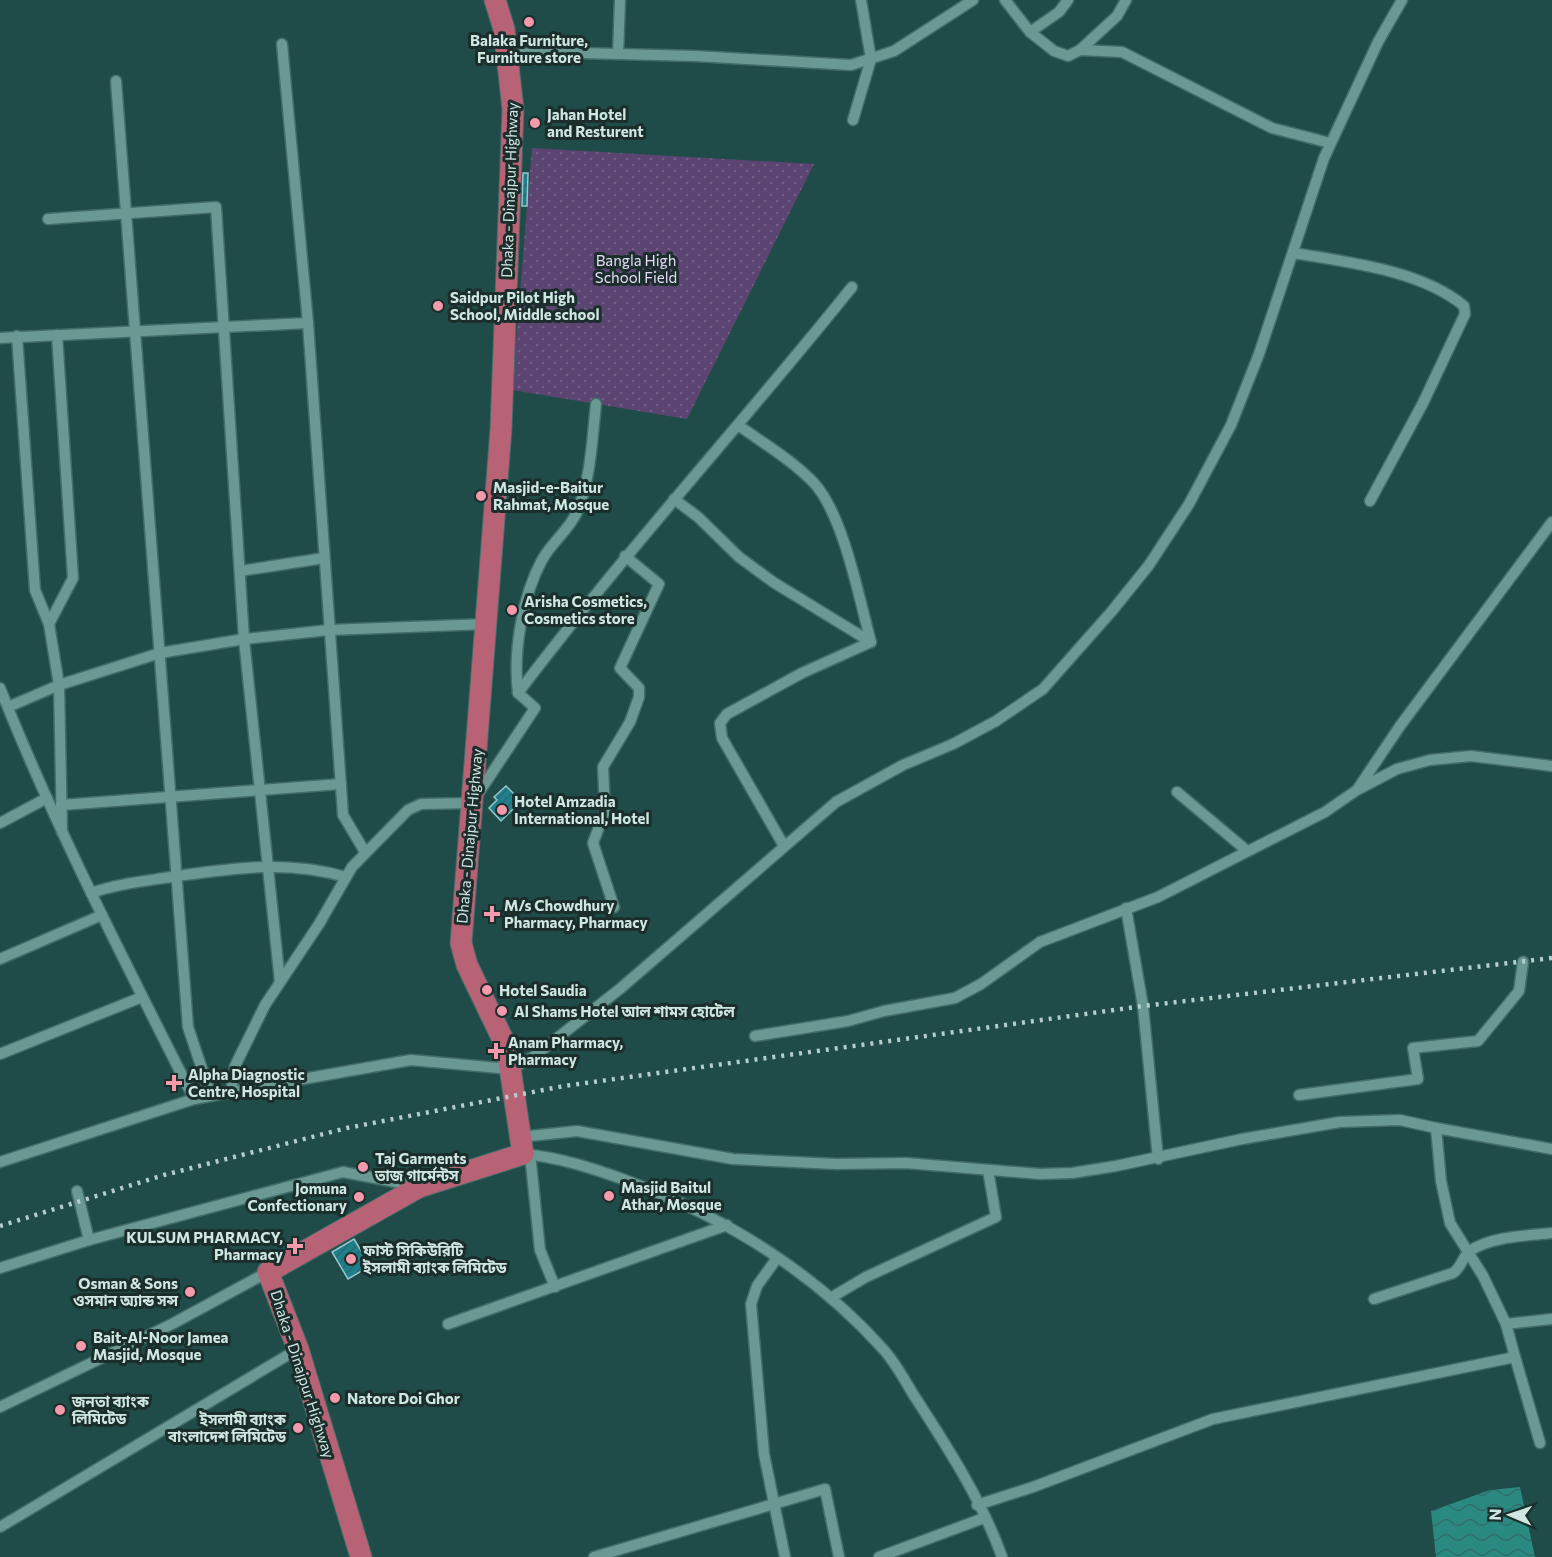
<svg xmlns="http://www.w3.org/2000/svg" width="1552" height="1557" font-family="Commissioner,'Noto Sans Bengali',sans-serif">
<style>
.park{fill:url(#park-dots)}
.water{fill:url(#water-waves)}
.building{fill:url(#building-hatch);stroke:#97c6cd;stroke-width:1.5}
.lines{fill:none;stroke-linecap:round;stroke-linejoin:round}
.minor-casing{stroke:#426c68;stroke-width:13}
.highway-casing{stroke:#426c68;stroke-width:23}
.minor{stroke:#6a9893;stroke-width:10}
.highway{stroke:#b76275;stroke-width:21}
.rail{stroke:#b4cfcb;stroke-width:4.5;stroke-dasharray:3 6;stroke-linecap:butt}
.poi-dot{fill:#f39aac;stroke:#1b2e2c;stroke-width:2}
.labels{text-anchor:middle;dominant-baseline:central;stroke-width:6;stroke-linejoin:round;paint-order:stroke}
.poi-label{font-size:15px;font-weight:bold;fill:#cfe7e3;stroke:#1b2e2c;text-anchor:start}
.street-label{font-size:15px;fill:#cfe7e3;stroke:#1b2e2c}
.park-label{font-size:15px;fill:#e8d9f9;stroke:#1b2e2c}
</style>
<defs>
<pattern id="park-dots" width="8" height="8" patternUnits="userSpaceOnUse" patternTransform="scale(1.5)"><rect width="8" height="8" fill="#5b4471"/><path d="M2 2h.1M6 6h.1" fill="none" stroke="#725f85" stroke-width="1.8" stroke-linecap="round"/></pattern>
<pattern id="water-waves" width="16" height="10" patternUnits="userSpaceOnUse" patternTransform="scale(1.5)"><rect width="16" height="10" fill="#2a8981"/><path d="M0 5q4-4 8 0t8 0" fill="none" stroke="#326e69"/></pattern>
<pattern id="building-hatch" width="6" height="6" patternUnits="userSpaceOnUse" patternTransform="scale(1.5)"><rect width="6" height="6" fill="#1d808c"/><path d="M-1 1l2-2M0 6l6-6M5 7l2-2" fill="none" stroke="#2a686f"/></pattern>
</defs>
<rect width="100%" height="100%" fill="#1f4c48"/>
<polygon class="park" points="532,148 814,164 687,419 512,390"/>
<polygon class="water" points="1520,1487 1535,1557 1436,1557 1431,1511 1490,1490"/>
<g class="building">
<polygon points="523,173 528,173 527,206 522,206"/>
<polygon points="506,786 521,801 501,821 489,808 497,800 494,797"/>
<polygon points="354,1239 370,1266 348,1279 332,1252"/>
</g>
<g class="lines">
<g class="minor-casing">
<g id="minor">
<polyline points="1005,0 1030,32 1059,12 1068,0"/>
<polyline points="1126,0 1117,16 1080,50 1122,52 1272,128 1330,143"/>
<polyline points="1030,32 1054,51 1068,56 1080,50"/>
<polyline points="282,44 308,323 343,815 365,852"/>
<polyline points="618,54 620,0"/>
<polyline points="509,59 510,55 542,52 695,56 851,65 894,51 973,0"/>
<polyline points="116,81 188,1027 211,1096"/>
<polyline points="853,120 871,59 861,0"/>
<polyline points="48,219 216,207 244,639 280,982"/>
<path d="M1293,253C1347,262 1421,270 1464,306L1465,314L1423,403L1370,501"/>
<polyline points="17,336 35,590 49,624 59,685 62,832"/>
<polyline points="0,338 308,323"/>
<path d="M738,425C763,443 792,460 814,483C844,516 859,599 871,642L802,673L727,714L720,723L722,738L784,846"/>
<polyline points="674,499 698,517 739,557 773,582 871,642"/>
<polyline points="240,571 324,558"/>
<polyline points="49,624 73,578 57,335"/>
<path d="M0,688C56,829 126,964 194,1099"/>
<path d="M518,693C513,652 522,597 542,560C551,543 569,530 577,512C591,479 592,439 596,404"/>
<polyline points="8,707 59,685 160,653 244,639 329,630 487,624"/>
<polyline points="1359,787 1400,726 1552,522"/>
<polyline points="1177,792 1246,850"/>
<polyline points="61,805 341,784"/>
<polyline points="0,823 47,798"/>
<path d="M91,893C120,883 147,881 177,876C235,868 288,860 346,877"/>
<polyline points="614,907 593,843 605,811 603,767 630,722 639,697 639,688 620,668 659,584 625,556"/>
<polyline points="1126,908 1143,1006 1158,1159"/>
<polyline points="0,959 102,915"/>
<polyline points="755,1036 848,1021 884,1011 955,998 981,984 1040,942 1158,897 1325,812 1357,790 1397,769 1430,760 1471,756 1552,766"/>
<polyline points="0,1054 142,997"/>
<path d="M231,1092L235,1066L265,1005L319,924L352,867L408,810L421,804L472,803L535,708L518,693C624,553 742,424 852,287"/>
<polyline points="1299,1095 1418,1079 1413,1048 1478,1041 1519,991 1523,962"/>
<polyline points="520,1137 577,1131 733,1159 836,1164 906,1163 1040,1174 1072,1173 1116,1166 1242,1139 1340,1122 1400,1120 1436,1128"/>
<path d="M523,1154C559,1157 595,1169 628,1181C724,1217 814,1272 883,1349C895,1362 904,1379 913,1394C946,1445 982,1500 1002,1557"/>
<polyline points="530,1154 540,1250 555,1287"/>
<polyline points="0,1162 194,1099 303,1079 411,1060 511,1069 533,1057 621,988 836,802 903,765 953,744 996,721 1043,689 1112,611 1149,565 1189,504 1231,425 1259,354 1324,158 1378,42 1402,0"/>
<polyline points="77,1191 89,1240"/>
<polyline points="777,1258 757,1286 751,1304 764,1454 785,1557"/>
<polyline points="0,1268 89,1240 343,1172 417,1186"/>
<polyline points="832,1297 866,1277 996,1217 988,1170"/>
<path d="M1374,1299L1453,1273C1462,1267 1462,1257 1470,1251C1491,1236 1527,1236 1552,1233"/>
<polyline points="448,1324 727,1225"/>
<polyline points="1506,1324 1483,1276 1450,1223 1441,1181 1436,1128 1552,1149"/>
<polyline points="1515,1357 1540,1443"/>
<polyline points="0,1407 172,1324 268,1272"/>
<polyline points="977,1505 1033,1487 1213,1419 1515,1357 1506,1324 1552,1319"/>
<polyline points="0,1527 298,1349"/>
<polyline points="594,1557 825,1489 839,1557"/>
<polyline points="879,1557 984,1518"/>
</g>
</g>
<g class="highway-casing">
<polyline id="highway" points="361,1557 298,1349 268,1272 419,1187 523,1154 507,1048 467,965 461,943 501,429 513,109 504,29 495,0"/>
</g>
<use href="#minor" class="minor"/>
<use href="#highway" class="highway"/>
<polyline class="rail" points="0,1226 164,1175 347,1128 564,1086 1143,1006 1552,958"/>
</g>
<g class="poi-dot">
<circle cx="529" cy="22" r="6"/>
<circle cx="535" cy="123" r="6"/>
<circle cx="438" cy="306" r="6"/>
<circle cx="481" cy="496" r="6"/>
<circle cx="512" cy="610" r="6"/>
<circle cx="502" cy="810" r="6"/>
<path d="M489 905h6v6h6v6h-6v6h-6v-6h-6v-6h6z"/>
<circle cx="487" cy="990" r="6"/>
<circle cx="502" cy="1011" r="6"/>
<path d="M493 1042h6v6h6v6h-6v6h-6v-6h-6v-6h6z"/>
<path d="M171 1074h6v6h6v6h-6v6h-6v-6h-6v-6h6z"/>
<circle cx="363" cy="1167" r="6"/>
<circle cx="609" cy="1196" r="6"/>
<circle cx="359" cy="1197" r="6"/>
<path d="M292 1237h6v6h6v6h-6v6h-6v-6h-6v-6h6z"/>
<circle cx="351" cy="1259" r="6"/>
<circle cx="190" cy="1292" r="6"/>
<circle cx="81" cy="1346" r="6"/>
<circle cx="335" cy="1398" r="6"/>
<circle cx="60" cy="1410" r="6"/>
<circle cx="298" cy="1428" r="6"/>
</g>
<g class="labels">
<g class="poi-label">
<text x="529" y="40" text-anchor="middle">Balaka Furniture,<tspan x="529" dy="17">Furniture store</tspan></text>
<text x="547" y="114">Jahan Hotel<tspan x="547" dy="17">and Resturent</tspan></text>
<text x="450" y="297">Saidpur Pilot High<tspan x="450" dy="17">School, Middle school</tspan></text>
<text x="493" y="487">Masjid-e-Baitur<tspan x="493" dy="17">Rahmat, Mosque</tspan></text>
<text x="524" y="601">Arisha Cosmetics,<tspan x="524" dy="17">Cosmetics store</tspan></text>
<text x="514" y="801">Hotel Amzadia<tspan x="514" dy="17">International, Hotel</tspan></text>
<text x="504" y="905">M/s Chowdhury<tspan x="504" dy="17">Pharmacy, Pharmacy</tspan></text>
<text x="499" y="990">Hotel Saudia</text>
<text x="514" y="1011">Al Shams Hotel আল শামস হোটেল</text>
<text x="508" y="1042">Anam Pharmacy,<tspan x="508" dy="17">Pharmacy</tspan></text>
<text x="188" y="1074">Alpha Diagnostic<tspan x="188" dy="17">Centre, Hospital</tspan></text>
<text x="375" y="1158">Taj Garments<tspan x="375" dy="17">তাজ গার্মেন্টস</tspan></text>
<text x="621" y="1187">Masjid Baitul<tspan x="621" dy="17">Athar, Mosque</tspan></text>
<text x="347" y="1188" text-anchor="end">Jomuna<tspan x="347" dy="17">Confectionary</tspan></text>
<text x="283" y="1237" text-anchor="end">KULSUM PHARMACY,<tspan x="283" dy="17">Pharmacy</tspan></text>
<text x="363" y="1250">ফাস্ট সিকিউরিটি<tspan x="363" dy="17">ইসলামী ব্যাংক লিমিটেড</tspan></text>
<text x="178" y="1283" text-anchor="end">Osman &amp; Sons<tspan x="178" dy="17">ওসমান অ্যান্ড সন্স</tspan></text>
<text x="93" y="1337">Bait-Al-Noor Jamea<tspan x="93" dy="17">Masjid, Mosque</tspan></text>
<text x="347" y="1398">Natore Doi Ghor</text>
<text x="72" y="1401">জনতা ব্যাংক<tspan x="72" dy="17">লিমিটেড</tspan></text>
<text x="286" y="1419" text-anchor="end">ইসলামী ব্যাংক<tspan x="286" dy="17">বাংলাদেশ লিমিটেড</tspan></text>
</g>
<g class="street-label">
<text transform="translate(509 190) rotate(-88)">Dhaka - Dinajpur Highway</text>
<text transform="translate(469 836) rotate(-85)">Dhaka - Dinajpur Highway</text>
<text transform="translate(303 1374) rotate(72)">Dhaka - Dinajpur Highway</text>
</g>
<g class="park-label">
<text x="636" y="260">Bangla High<tspan x="636" dy="17">School Field</tspan></text>
</g>
</g>
<g transform="translate(1510 1515) rotate(272)" stroke="#1b2e2c" stroke-width="4.5" paint-order="stroke">
<path d="M0-4.5L10 22L0 15L-10 22Z" fill="#cfe7e3"/>
<text y="-9" font-size="16" font-weight="bold" text-anchor="middle" fill="#cfe7e3">N</text>
</g>
</svg>
